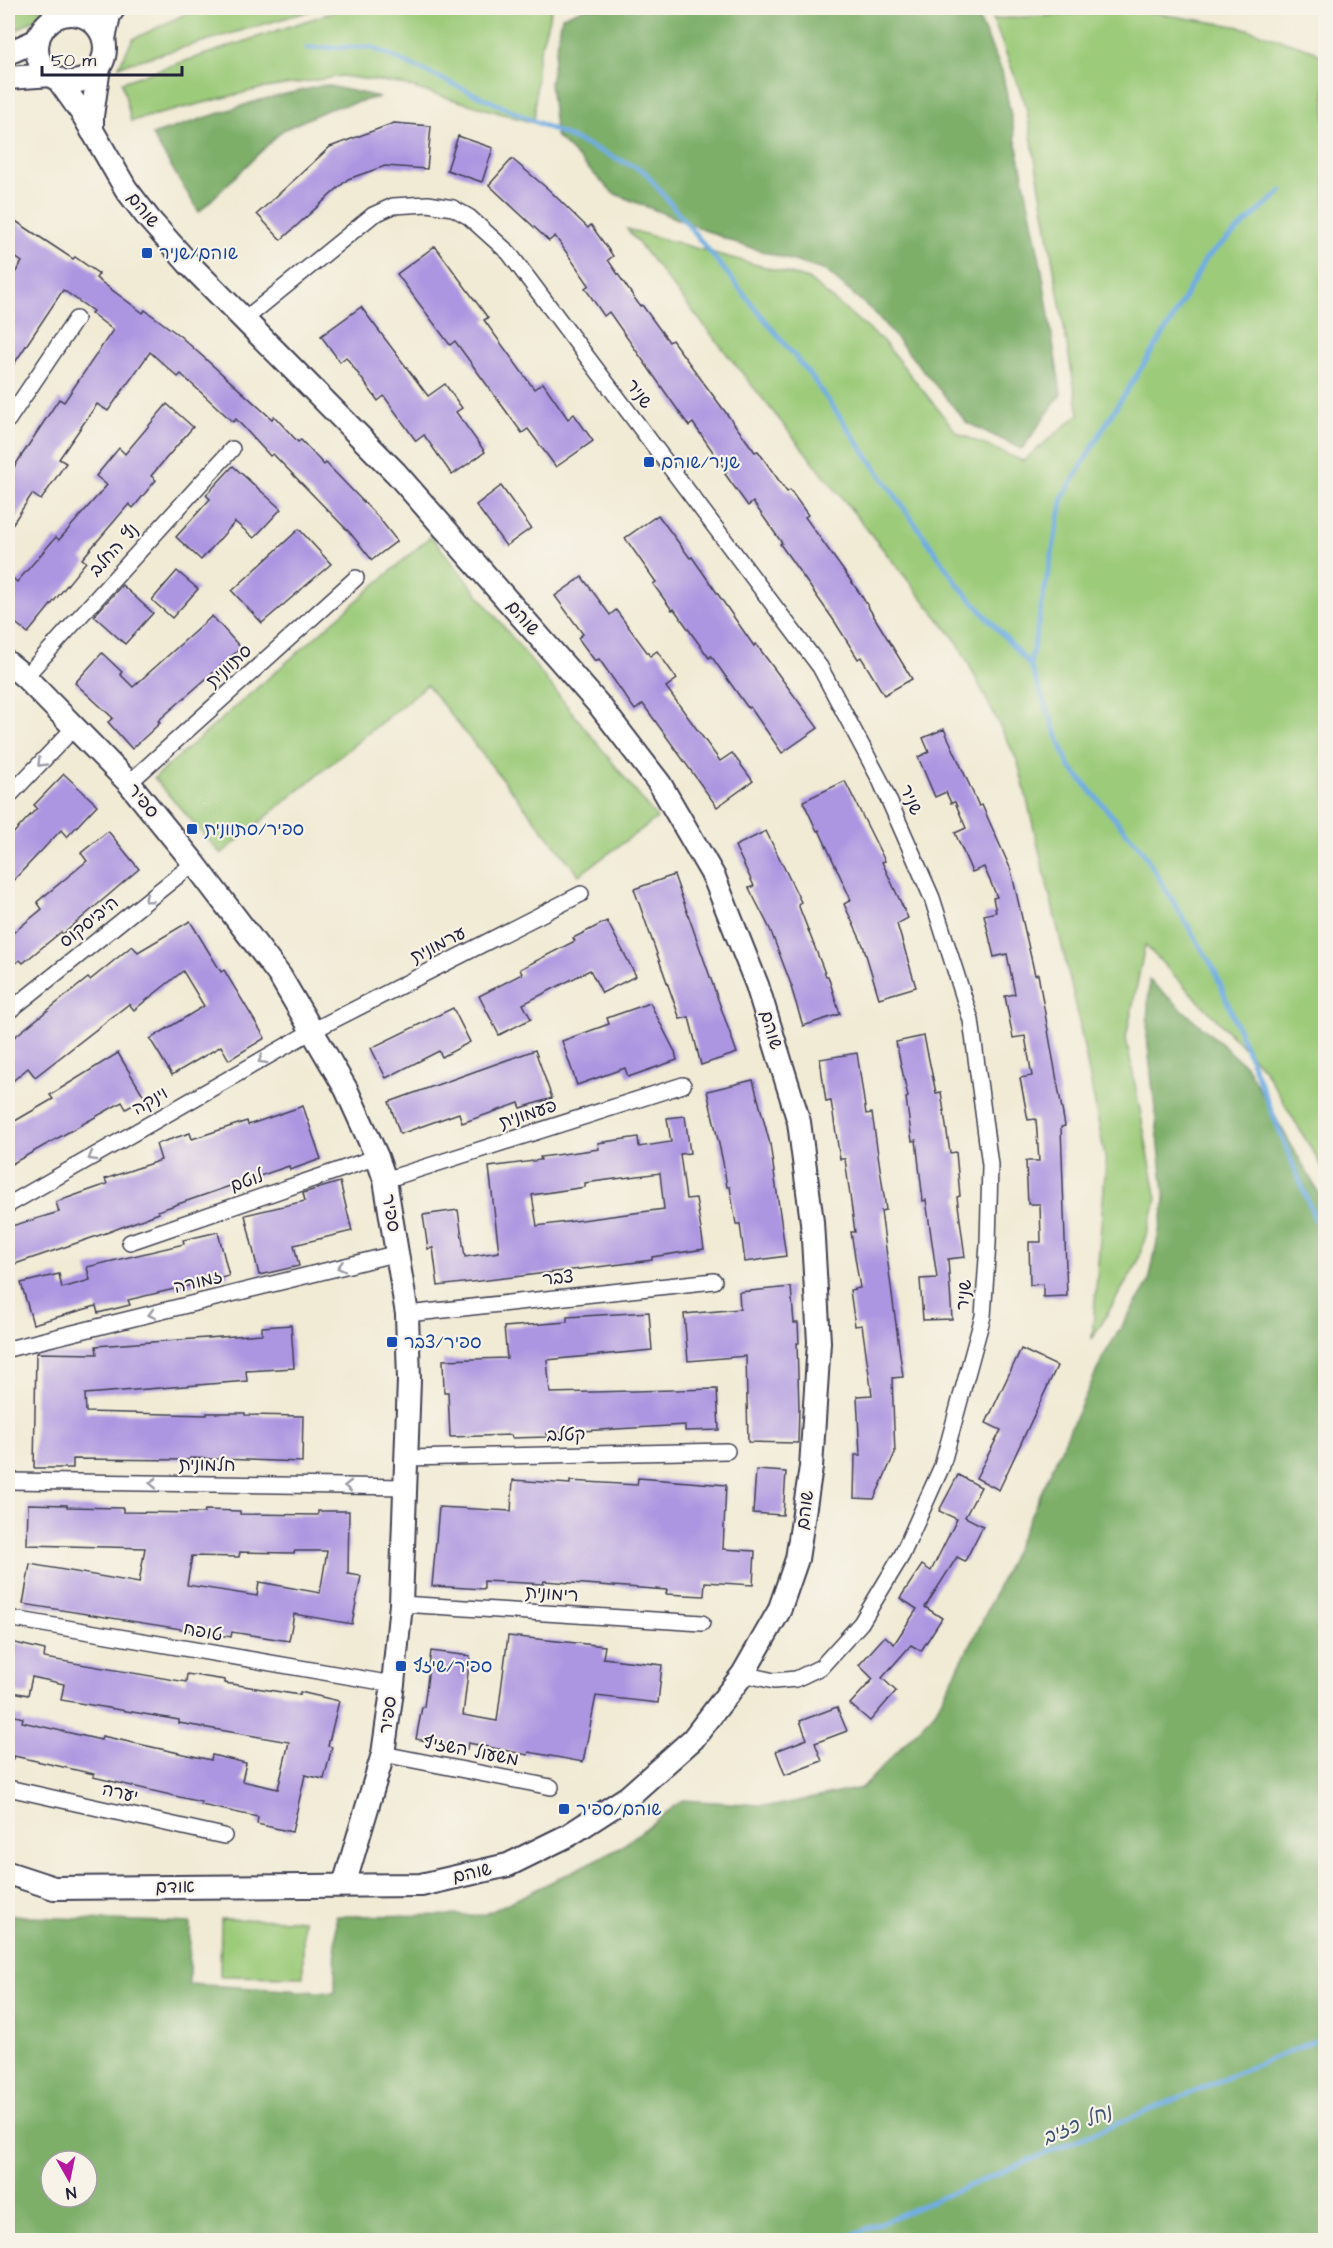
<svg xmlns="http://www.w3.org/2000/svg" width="1333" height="2248" font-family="'Architects Daughter','Playpen Sans Hebrew',sans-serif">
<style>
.green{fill:#9ccb79;stroke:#5f765a;stroke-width:1.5}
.forest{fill:#7daf69;stroke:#506852;stroke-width:1.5;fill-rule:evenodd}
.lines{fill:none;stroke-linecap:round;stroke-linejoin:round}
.stream{stroke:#70ade2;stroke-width:5}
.building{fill:#ad96e1;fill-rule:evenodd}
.street-casing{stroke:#414052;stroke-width:18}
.secondary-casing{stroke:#414052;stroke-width:26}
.street{stroke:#fff;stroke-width:15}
.secondary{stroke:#fff;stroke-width:22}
.oneway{stroke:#9c9ca7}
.transit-dot{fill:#1a4fb4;stroke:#f7f3e8;stroke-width:2}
.labels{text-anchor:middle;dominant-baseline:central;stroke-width:4.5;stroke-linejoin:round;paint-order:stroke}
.street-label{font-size:18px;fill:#22223b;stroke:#f7f3e8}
.transit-label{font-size:18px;fill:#164399;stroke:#f7f3e8;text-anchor:start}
.water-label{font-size:20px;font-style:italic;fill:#3d5375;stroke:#f7f3e8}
</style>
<rect width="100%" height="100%" fill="#f7f3e8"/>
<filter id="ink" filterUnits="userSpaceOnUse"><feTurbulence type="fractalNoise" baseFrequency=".0167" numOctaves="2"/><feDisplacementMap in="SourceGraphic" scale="12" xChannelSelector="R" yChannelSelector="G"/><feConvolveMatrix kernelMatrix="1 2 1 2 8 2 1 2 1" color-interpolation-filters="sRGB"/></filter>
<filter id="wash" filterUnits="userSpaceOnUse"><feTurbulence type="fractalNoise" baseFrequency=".008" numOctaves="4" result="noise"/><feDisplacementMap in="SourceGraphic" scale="24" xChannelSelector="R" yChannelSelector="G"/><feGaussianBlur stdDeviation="1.35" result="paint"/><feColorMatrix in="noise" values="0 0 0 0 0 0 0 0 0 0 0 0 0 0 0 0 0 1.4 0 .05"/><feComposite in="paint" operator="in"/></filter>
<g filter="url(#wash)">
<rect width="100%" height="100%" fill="#f1ebd5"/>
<g class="green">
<polygon points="8,8 54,8 8,35"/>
<polygon points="198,8 320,8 119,66 133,39"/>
<polygon points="345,8 552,8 538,57 534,123 400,84 342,76 259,89 131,121 122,82"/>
<polygon points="1136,10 1241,27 1313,50 1325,60 1326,1174 1264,1069 1145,945 1126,1038 1157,1199 1137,1264 1092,1339 1106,1162 1075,1001 1018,762 958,643 627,229 808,279 883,341 957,433 1023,461 1079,414 1026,106 993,19"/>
<polygon points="431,536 657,818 579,875 427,685 221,854 154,778"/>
<polygon points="221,1919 303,1920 303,1977 220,1976"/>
</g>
<g class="forest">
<polygon points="585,8 974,8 1002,71 1042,271 1061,394 1022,449 967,423 876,314 826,271 739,244 613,193 556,136 550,83 562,17"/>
<polygon points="325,85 379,97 329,109 283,130 199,212 152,135 260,100"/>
<path d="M1149,980L1246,1066L1325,1204V2240H8V1914L31,1917L190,1923L189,1984L335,1993L336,1916L484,1915L618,1849L683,1800L774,1806L862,1788L934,1713L978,1630L1104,1355L1149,1282L1165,1201L1147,1037ZM51,2161H87V2197H51Z"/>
</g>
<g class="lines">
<g class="stream">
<polyline points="307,48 371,47 644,171 813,379 959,586 1030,665 1069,766 1142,850 1214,969 1326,1246"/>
<polyline points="1030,665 1063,497 1113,412 1171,322 1206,258 1282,191"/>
<polyline points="840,2240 1326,2036"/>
</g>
</g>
<g id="blocks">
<g class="building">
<polygon points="394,123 431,126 427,169 385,166 348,179 281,240 257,214 330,147"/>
<polygon points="458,136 493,148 482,182 447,170"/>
<polygon points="512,159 548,189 588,228 591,225 613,256 608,260 640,306 642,305 669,342 672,340 755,452 758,451 787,492 790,490 808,515 805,517 861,595 912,679 884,695 861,657 858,659 835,622 780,544 782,543 753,502 748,506 725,474 727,472 693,423 689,426 609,312 604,316 585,288 589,285 555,236 549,241 489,185"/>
<polygon points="14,220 73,259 75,257 99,274 96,278 143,313 145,310 180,336 272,419 274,416 298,442 301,440 324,465 326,463 379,518 397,541 372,560 351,534 273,454 270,456 236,419 233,422 181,374 178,377 150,352 108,411 97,404 59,459 66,463 41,500 32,494 8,531 8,476 59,399 64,402 113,330 91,313 93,311 63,290 8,373 8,284 22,262 8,252 8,230"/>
<polygon points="435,246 488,318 484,320 534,389 543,383 568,419 574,414 593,441 556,467 528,429 522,433 455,341 450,345 397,274"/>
<polygon points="361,307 428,396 445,384 462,408 456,412 485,452 452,475 424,435 416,441 384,396 378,401 346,357 340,362 321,336"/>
<polygon points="167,404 193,427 151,476 156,480 133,508 129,504 82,559 86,562 28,633 8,617 8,574 17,582 56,537 59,540 107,485 96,476 119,448 125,454"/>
<polygon points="233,466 281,509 254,538 235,522 201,560 176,537 210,499 206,495"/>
<polygon points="501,486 531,528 506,546 476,505"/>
<polygon points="658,515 690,558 692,557 754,646 756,644 818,728 782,753 750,707 748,708 711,656 709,658 674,609 672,610 653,584 656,582 625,538"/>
<polygon points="299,529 331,564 262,623 232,591"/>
<polygon points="177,571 198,589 172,618 152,600"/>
<polygon points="582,577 610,615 616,610 650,656 657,651 677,679 666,687 720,761 732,753 753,781 717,807 643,704 635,710 599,659 595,661 578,638 583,634 555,596"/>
<polygon points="122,585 153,613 125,644 94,616"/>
<polygon points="212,616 241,648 158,721 160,723 132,749 108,722 113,718 75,683 102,653 122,672 120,674 133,687"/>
<polygon points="944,729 979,806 982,805 1011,870 1035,975 1038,974 1065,1126 1061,1127 1067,1296 1043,1297 1043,1284 1030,1285 1029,1242 1041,1242 1040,1204 1028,1204 1026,1161 1039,1161 1036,1119 1028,1120 1020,1078 1032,1076 1025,1036 1013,1038 1005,996 1015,994 1007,954 994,957 984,915 996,912 993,898 997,897 984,867 972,872 955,833 966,828 955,802 951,803 946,792 935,797 918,757 929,752 923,738"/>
<polygon points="64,774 97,805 67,837 61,830 8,886 8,839 37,808 34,805"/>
<polygon points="845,781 885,861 882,862 908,918 897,924 916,987 879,998 863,945 844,904 851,900 819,830 817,831 803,801"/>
<polygon points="108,831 139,869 63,934 61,932 23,963 20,960 8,969 8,937 42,909 37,902 87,861 81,853"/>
<polygon points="766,831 801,902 798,904 826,976 828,976 840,1014 803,1026 791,987 792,987 770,929 749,888 754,886 735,846"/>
<polygon points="674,875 737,1053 701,1065 689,1017 680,1019 634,889"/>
<polygon points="190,921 221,972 224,970 265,1038 229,1060 221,1046 172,1075 150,1039 204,1006 183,971 134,1010 129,1004 35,1077 28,1068 8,1085 8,1042 88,978 90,980 132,946 138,952"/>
<polygon points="607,921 636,976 602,993 590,970 523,1004 531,1019 499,1035 479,996 522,974 520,969 575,941 573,938"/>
<polygon points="650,1003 675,1052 677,1060 628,1077 625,1068 577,1085 562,1041 609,1024 607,1018"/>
<polygon points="453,1008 470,1042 442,1057 439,1051 386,1078 371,1048"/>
<polygon points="924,1036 936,1093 941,1092 950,1153 956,1152 960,1196 957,1197 965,1257 948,1259 952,1319 923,1320 920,1279 937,1278 926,1200 923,1201 916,1140 912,1141 906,1098 908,1097 896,1042"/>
<polygon points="535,1050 552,1098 521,1108 519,1103 462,1123 459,1113 400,1134 389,1102"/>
<polygon points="118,1053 145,1098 126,1109 122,1102 8,1166 8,1125 53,1099 50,1095"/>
<polygon points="857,1053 866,1114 872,1113 886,1210 881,1211 903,1377 892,1378 895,1453 874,1499 854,1498 855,1455 860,1455 857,1396 872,1395 862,1325 855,1326 850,1290 860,1288 851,1232 855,1232 845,1159 840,1159 831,1101 826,1102 820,1059"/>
<polygon points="753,1080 770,1144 786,1256 745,1262 740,1224 736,1224 730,1187 727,1187 723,1162 707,1091"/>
<polygon points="303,1106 321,1159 290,1170 289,1166 230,1186 158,1211 159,1213 106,1233 15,1264 8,1238 8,1227 59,1212 56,1202 107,1184 105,1179 161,1160 156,1144 190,1133 192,1139 247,1121 248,1125"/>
<path d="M685,1116L690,1153L680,1154L686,1199L696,1198L704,1249L652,1257V1260L614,1265L438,1286L433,1248L428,1249L423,1215L458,1210L465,1257L499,1252L489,1167L541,1160L540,1157L599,1149L598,1143L638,1137L639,1147L671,1142L667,1118ZM660,1173L664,1209L537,1226L532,1195L585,1187V1183Z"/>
<polygon points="340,1182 352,1231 294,1245 299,1266 259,1275 245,1215 305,1201 303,1193"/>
<polygon points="218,1232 229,1276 128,1300 130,1305 98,1313 96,1306 33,1324 21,1283 59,1274 62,1288 90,1280 87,1267 184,1244 183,1240"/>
<polygon points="791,1287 794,1323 798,1323 799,1343 797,1343 799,1407 798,1443 748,1442 746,1356 688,1361 684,1314 740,1309 739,1292"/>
<polygon points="649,1312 652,1350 547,1360 550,1393 717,1389 719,1430 685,1431 685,1425 547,1433 547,1437 512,1438 511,1435 450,1437 448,1392 444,1392 443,1360 507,1358 504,1327 567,1322 567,1317"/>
<polygon points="291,1325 294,1368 246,1371 247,1381 85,1394 86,1412 207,1415 207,1413 245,1413 245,1415 303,1416 302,1462 190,1458 190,1460 73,1459 73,1468 34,1468 36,1353 97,1354 96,1346 262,1334 262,1327"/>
<polygon points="1021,1349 1057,1366 999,1490 976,1478 1001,1430 986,1423"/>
<polygon points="756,1470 786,1472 783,1515 753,1513"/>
<polygon points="958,1475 981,1487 965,1517 983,1526 965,1561 957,1557 925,1607 942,1618 921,1651 911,1645 882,1678 896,1691 870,1721 850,1704 873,1679 859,1665 885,1636 894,1644 917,1609 900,1598 922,1565 931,1571 957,1519 939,1511"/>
<polygon points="638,1478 726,1485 723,1549 755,1551 753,1585 705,1582 704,1596 666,1594 667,1590 544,1581 543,1584 484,1581 484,1589 432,1586 439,1507 511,1511 513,1480 570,1484 570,1481 637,1485"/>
<path d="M28,1504L67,1505V1507L123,1508V1512L204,1513L205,1510L240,1511V1514L318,1515V1511H349L348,1574L361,1576L352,1624L294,1614L289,1641L232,1632L231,1637L23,1604L30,1564L139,1583L145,1548L27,1545ZM295,1551H327L320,1593L259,1582L257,1596L187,1585L192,1556L239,1557L240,1552L294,1553Z"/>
<polygon points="508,1636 605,1646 603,1658 662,1665 658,1703 596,1696 583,1762 529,1752 528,1755 468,1743 467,1749 416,1739 422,1707 424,1707 431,1651 470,1656 463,1715 497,1721"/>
<polygon points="11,1642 45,1650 44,1658 186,1682 187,1674 225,1680 225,1683 300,1695 300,1692 339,1701 328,1746 332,1747 324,1779 305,1775 292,1832 257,1824 258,1817 201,1805 201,1802 93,1777 94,1774 14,1756 14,1759 8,1759 8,1714 23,1718 22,1722 101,1740 102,1736 211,1760 212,1755 246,1763 242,1781 278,1789 289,1742 179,1723 179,1720 61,1700 64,1684 32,1677 28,1695 8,1691 8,1656"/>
<polygon points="837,1707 847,1731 815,1743 822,1761 785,1775 776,1751 807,1739 800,1721"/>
</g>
</g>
</g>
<g filter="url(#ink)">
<use href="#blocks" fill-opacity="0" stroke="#414052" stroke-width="1.5"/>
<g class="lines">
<g class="street-casing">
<g id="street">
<polyline points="245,319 373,215 393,206 428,204 453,208 469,217 509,253 820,667 880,780 932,898 971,1020 990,1165 988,1244 983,1316 942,1466 902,1555 861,1623 821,1667 796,1679 774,1681 743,1674"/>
<polyline points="8,420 76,319"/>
<polyline points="25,677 232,449"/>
<polyline points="129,783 356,578"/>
<polyline points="8,797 74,728"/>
<polyline points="8,1012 194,863"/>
<polyline points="385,1180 683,1085"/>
<polyline points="8,1205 312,1031 581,894"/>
<polyline points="130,1242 377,1157"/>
<polyline points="407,1314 714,1281"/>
<polyline points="8,1349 398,1253"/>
<polyline points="407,1458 727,1451"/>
<polyline points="8,1481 406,1487"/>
<polyline points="401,1604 702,1623"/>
<polyline points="8,1618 393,1684"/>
<polyline points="383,1754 551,1787"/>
<polyline points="8,1788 224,1836"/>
</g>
</g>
<g class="secondary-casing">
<g id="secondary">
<circle cx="71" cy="48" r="34"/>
<polyline points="104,39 109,15 114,8"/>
<polyline points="8,53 38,40"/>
<polyline points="8,78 52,75"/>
<polyline points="92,131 92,116 99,67"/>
<polyline points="8,663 25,677 129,783 194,863 280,976 346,1089 377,1157 385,1180 407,1314 409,1380 401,1604 393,1684 383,1754 344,1885"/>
<polyline points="8,1873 54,1888 421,1885 508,1865 569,1835 628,1797 693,1739 743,1674 779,1611 797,1559 811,1467 819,1342 812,1222 799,1122 757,985 714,877 660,784 600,706 396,473 188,263 149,219 126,189 82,113 57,78"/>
</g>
</g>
<use href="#street" class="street"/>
<use href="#secondary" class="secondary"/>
</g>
<defs><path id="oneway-chevron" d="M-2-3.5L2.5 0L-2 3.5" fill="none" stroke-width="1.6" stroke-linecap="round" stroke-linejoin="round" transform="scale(1.5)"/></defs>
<g class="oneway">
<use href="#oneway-chevron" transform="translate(41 763) rotate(134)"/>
<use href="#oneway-chevron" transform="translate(148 899) rotate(141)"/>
<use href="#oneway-chevron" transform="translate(262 1060) rotate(150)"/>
<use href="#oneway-chevron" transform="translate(92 1157) rotate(150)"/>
<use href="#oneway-chevron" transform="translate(341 1267) rotate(166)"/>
<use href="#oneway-chevron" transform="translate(152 1314) rotate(166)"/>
<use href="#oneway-chevron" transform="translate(153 1483) rotate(-179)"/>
<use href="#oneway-chevron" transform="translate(348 1486) rotate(-179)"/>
</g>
</g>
<g class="transit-dot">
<rect x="141" y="247" width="12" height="12" rx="3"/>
<rect x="643" y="456" width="12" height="12" rx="3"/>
<rect x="186" y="823" width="12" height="12" rx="3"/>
<rect x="386" y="1336" width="12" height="12" rx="3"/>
<rect x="395" y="1660" width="12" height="12" rx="3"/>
<rect x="558" y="1803" width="12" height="12" rx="3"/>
</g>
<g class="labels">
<g class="street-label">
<text transform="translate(143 210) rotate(51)">שוהם</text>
<text transform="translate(639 394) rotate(53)">שניר</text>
<text transform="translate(114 550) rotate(-48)">נץ החלב</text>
<text transform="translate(523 618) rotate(49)">שוהם</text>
<text transform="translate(229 666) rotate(-42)">סתוונית</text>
<text transform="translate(911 800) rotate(67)">שניר</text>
<text transform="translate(143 801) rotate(50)">ספיר</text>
<text transform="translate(89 922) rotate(-39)">היביסקוס</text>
<text transform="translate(438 945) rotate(-27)">ערמונית</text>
<text transform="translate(771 1030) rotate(73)">שוהם</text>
<text transform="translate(150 1101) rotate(-30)">וינקה</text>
<text transform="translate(528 1114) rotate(-18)">פעמונית</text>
<text transform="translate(247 1181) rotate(-19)">לוטם</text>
<text transform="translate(391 1213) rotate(80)">ספיר</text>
<text transform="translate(558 1278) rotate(-6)">צבר</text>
<text transform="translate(198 1282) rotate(-14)">זמורה</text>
<text transform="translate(964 1295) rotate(-84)">שניר</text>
<text transform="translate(566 1435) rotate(-1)">קטלב</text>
<text transform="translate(207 1465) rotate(1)">חלמונית</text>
<text transform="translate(805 1510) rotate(-82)">שוהם</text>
<text transform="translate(552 1594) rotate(4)">רימונית</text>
<text transform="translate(203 1632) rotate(10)">טופח</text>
<text transform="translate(388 1715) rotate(-82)">ספיר</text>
<text transform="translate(471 1751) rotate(11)">משעול השזיף</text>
<text transform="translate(120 1793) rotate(13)">יערה</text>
<text transform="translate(472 1873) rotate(-13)">שוהם</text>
<text transform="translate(175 1887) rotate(-1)">אודם</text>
</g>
<g class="transit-label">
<text x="159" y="253">שוהם/שניר</text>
<text x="661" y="462">שניר/שוהם</text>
<text x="204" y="829">ספיר/סתוונית</text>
<text x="404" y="1342">ספיר/צבר</text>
<text x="413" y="1666">ספיר/שיזף</text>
<text x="576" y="1809">שוהם/ספיר</text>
</g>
<g class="water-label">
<text transform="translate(1077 2125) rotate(-23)">נחל כזיב</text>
</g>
</g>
<rect width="1333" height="2248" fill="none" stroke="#f7f3e8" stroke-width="30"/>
<g transform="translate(69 2179) rotate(171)"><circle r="28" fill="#f7f3e8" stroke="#a29fa3" stroke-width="1.5"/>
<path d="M0-4.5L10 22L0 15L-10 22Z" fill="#b5179e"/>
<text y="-9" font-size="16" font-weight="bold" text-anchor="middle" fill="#22223b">N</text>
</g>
<path d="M42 66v9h140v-9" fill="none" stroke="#22223b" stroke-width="3"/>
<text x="51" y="66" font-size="18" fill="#22223b" stroke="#f7f3e8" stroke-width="4.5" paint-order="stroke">50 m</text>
</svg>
